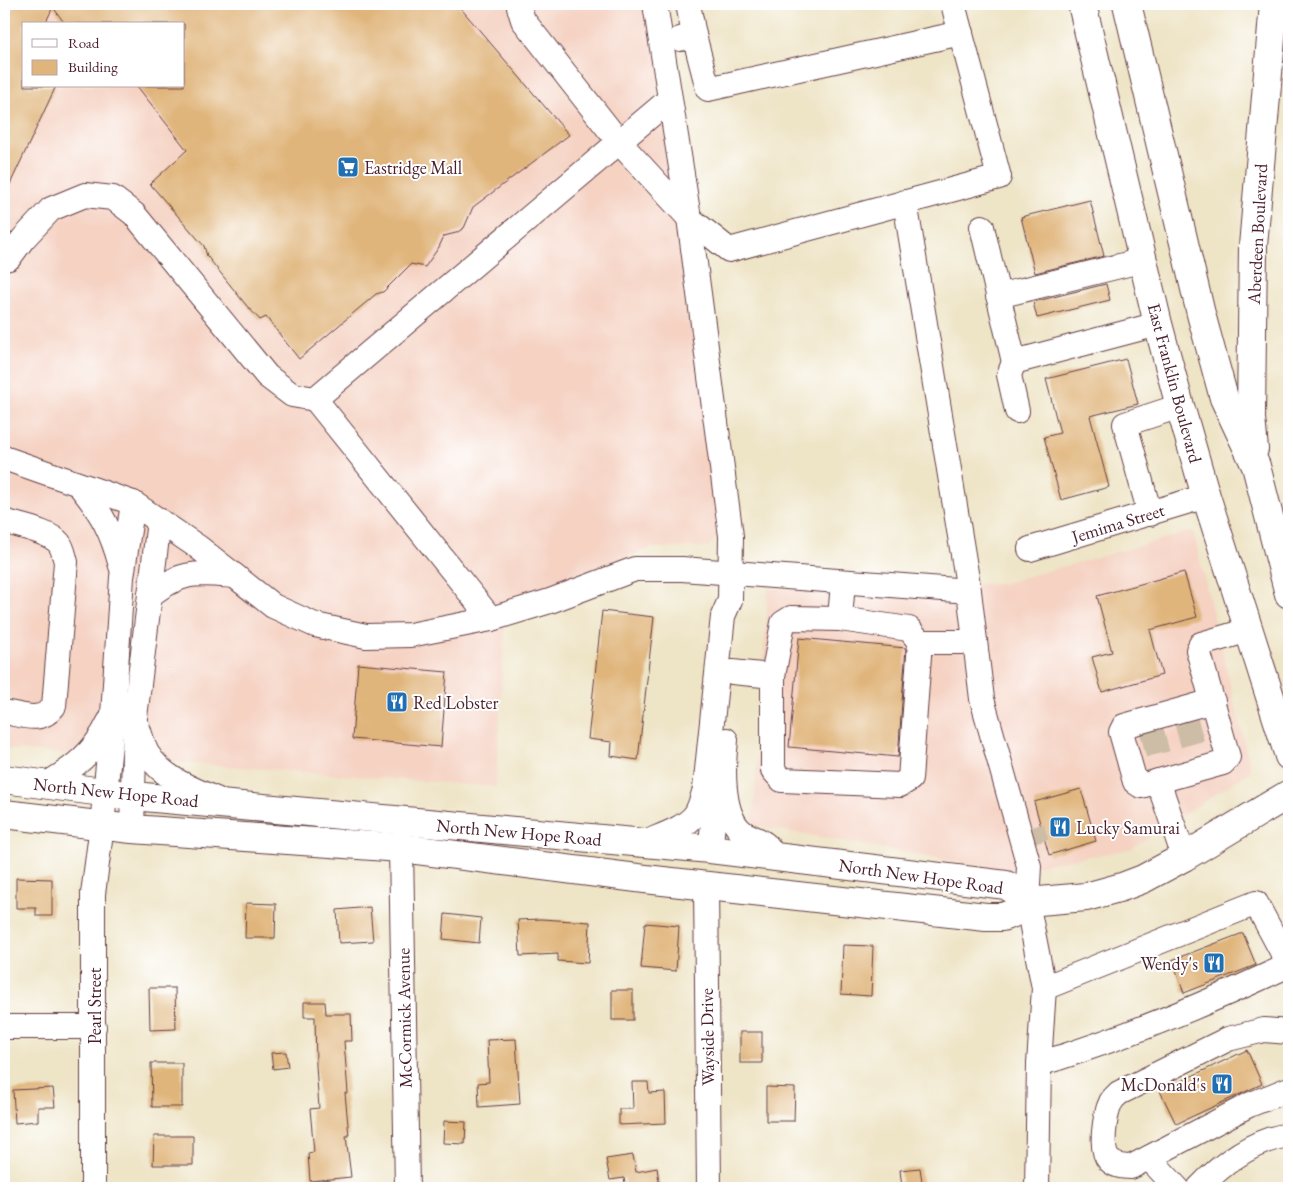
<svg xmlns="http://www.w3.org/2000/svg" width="1293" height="1192" font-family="'EB Garamond',serif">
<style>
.built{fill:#f5d2c2;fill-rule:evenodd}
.building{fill:#e0b57c}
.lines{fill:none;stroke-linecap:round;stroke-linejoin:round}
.minor-tunnel{stroke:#cdbda7;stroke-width:24;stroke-dasharray:24 12;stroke-linecap:butt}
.minor-casing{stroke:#633d42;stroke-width:26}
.major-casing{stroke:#633d42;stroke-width:30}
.minor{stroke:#fff;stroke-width:24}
.major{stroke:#fff;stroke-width:28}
.labels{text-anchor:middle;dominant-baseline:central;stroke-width:4;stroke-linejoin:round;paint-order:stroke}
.poi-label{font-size:18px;fill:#4a1f2b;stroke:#fff;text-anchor:start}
.street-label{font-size:18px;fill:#4a1f2b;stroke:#fff}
</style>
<rect width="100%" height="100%" fill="#fff"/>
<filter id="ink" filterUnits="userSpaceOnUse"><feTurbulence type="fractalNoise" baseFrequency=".02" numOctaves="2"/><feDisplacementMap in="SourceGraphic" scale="10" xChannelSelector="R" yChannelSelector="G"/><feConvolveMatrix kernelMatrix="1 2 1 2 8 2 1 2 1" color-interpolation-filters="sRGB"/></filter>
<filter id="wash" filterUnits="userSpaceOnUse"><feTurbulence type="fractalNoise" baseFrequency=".0096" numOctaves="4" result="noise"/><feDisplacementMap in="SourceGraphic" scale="20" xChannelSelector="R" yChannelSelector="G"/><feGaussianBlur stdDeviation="1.12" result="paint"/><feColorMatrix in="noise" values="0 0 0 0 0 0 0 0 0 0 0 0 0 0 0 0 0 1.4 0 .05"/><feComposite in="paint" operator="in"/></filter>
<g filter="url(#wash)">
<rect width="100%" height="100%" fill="#eee4c6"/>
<g class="built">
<path d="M4,4H656L722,530L708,547L650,548L506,601L496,787L4,749ZM24,24H184V86H24Z"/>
<polygon points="1193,531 1251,771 1130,849 1007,871 753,825 768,589 1000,584"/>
</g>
<g id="blocks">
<g class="building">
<polygon points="4,4 457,4 569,135 473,207 464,228 456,233 444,236 439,247 425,267 411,264 383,292 376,294 299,359 266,317 260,320 246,305 207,256 204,246 150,184 187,150 137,86 184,86 184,24 65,24 53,7 45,24 24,24 24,86 56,86 4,197"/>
<polygon points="1090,200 1104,256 1035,273 1021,217"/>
<polygon points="1106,284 1110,300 1037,318 1033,302"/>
<polygon points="1126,359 1138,404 1090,416 1109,487 1061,500 1044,437 1060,433 1046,379"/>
<polygon points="1184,572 1197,617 1150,630 1162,675 1102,692 1092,657 1112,652 1097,596"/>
<polygon points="602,611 654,617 638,760 611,756 612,742 588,739"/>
<polygon points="799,638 906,648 898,757 789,747"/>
<polygon points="358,664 447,672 441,747 352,739"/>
<polygon points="1081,789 1096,841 1049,855 1034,802"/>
<polygon points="16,878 52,879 52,916 36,916 36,908 16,908"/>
<polygon points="246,903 276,904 275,938 245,938"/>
<polygon points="370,907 373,941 339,943 337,910"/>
<polygon points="445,914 481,918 479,943 443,939"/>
<polygon points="541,919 590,922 588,963 558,961 558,954 520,956 518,920"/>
<polygon points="645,923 679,926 676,971 641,968"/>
<polygon points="1243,933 1256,965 1184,993 1172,960"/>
<polygon points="843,945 873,946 871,996 841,994"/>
<polygon points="149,988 175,988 176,1029 150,1030"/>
<rect x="612" y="990" width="21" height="30"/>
<polygon points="304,1002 325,1002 326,1014 351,1014 352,1041 344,1041 348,1093 345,1093 349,1136 346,1136 351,1177 310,1181 308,1153 314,1152 310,1109 319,1108 316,1066 315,1017 304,1017"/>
<rect x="740" y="1032" width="22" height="31"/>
<polygon points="516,1039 520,1104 479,1107 478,1083 489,1082 487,1040"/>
<polygon points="1247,1050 1262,1084 1176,1124 1160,1091"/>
<polygon points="286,1052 288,1067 273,1069 271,1053"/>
<polygon points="151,1063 182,1063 182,1107 152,1107"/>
<polygon points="632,1082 648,1082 649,1093 665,1092 666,1123 619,1125 619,1109 633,1109"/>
<polygon points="766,1087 795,1088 794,1121 766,1121"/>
<polygon points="53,1088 55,1107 38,1107 38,1121 15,1123 13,1090"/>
<polygon points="444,1121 466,1122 465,1144 443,1143"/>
<polygon points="154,1136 193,1136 193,1165 153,1165"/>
<polygon points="633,1155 636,1172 657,1168 660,1188 626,1188 624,1178 610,1180 606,1159"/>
<polygon points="920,1168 923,1188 902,1188 900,1170"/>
</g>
</g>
</g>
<g filter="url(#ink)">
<use href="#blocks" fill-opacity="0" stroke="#633d42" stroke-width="1"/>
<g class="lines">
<g class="minor-tunnel">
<polyline points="1186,721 1195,753"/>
<polyline points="1152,731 1160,763"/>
<polyline points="1032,827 1037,843"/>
</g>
<g class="minor-casing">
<g id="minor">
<polyline points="520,4 519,7 523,20 619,142 689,218 729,250 999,177 953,4"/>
<polyline points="694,35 708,89 961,33"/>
<polyline points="680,39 694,35 688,4"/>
<polyline points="905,202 969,591"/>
<polyline points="982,227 1014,362 1158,324"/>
<polyline points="4,259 9,258 23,239 51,209 85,195 113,198 134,214 267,376 292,395 315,399"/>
<polyline points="998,296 1144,260"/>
<polyline points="1014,362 1009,375 1017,411"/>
<path d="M4,458L133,503L198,547L273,606L315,625L366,636L410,635L491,619L550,601L635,569H682L969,591L982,699L1029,866L1027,902L1044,988L1039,1064C1125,1038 1208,1003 1289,965"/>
<path d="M80,486C102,513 112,532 121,566"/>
<polyline points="1150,514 1125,424 1180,406"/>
<path d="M4,521C18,526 49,531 59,543C63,548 64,555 66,562L54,706C41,724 23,715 4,712"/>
<polyline points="1030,549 1206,496"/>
<polyline points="843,582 840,619 909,629 920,642"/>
<path d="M150,595C183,570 196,573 235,576"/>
<polyline points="491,619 315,399 670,99"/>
<polyline points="732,672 773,676 773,770 782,780 900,785 910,779 920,642 975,642"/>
<polyline points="773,676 783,623 791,618 840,619"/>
<polyline points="1213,701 1124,726 1121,732 1135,782 1141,786 1223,763 1228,757 1198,650 1201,644 1249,630"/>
<path d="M138,728C141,736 143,746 147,753C163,779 191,788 218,800"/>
<path d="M726,740C723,765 721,811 740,830C747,837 759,838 766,845C770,848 772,853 774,858"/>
<polyline points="1158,781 1184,857"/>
<path d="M45,785C73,769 95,752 109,722"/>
<polyline points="132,829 135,717 159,521"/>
<path d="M642,844C659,836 683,830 695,815C700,808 702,798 705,789L723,616L730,600L731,536L689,218L655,4"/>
<polyline points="401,848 407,1188"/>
<polyline points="710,849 718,785"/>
<polyline points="706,885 709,1188"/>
<polyline points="1044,988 1256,903 1289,965"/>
<polyline points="4,1027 94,1027"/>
<path d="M1289,1032L1264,1030L1228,1039L1119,1093C1116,1096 1112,1099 1111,1102C1105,1114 1099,1150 1109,1160C1115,1166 1122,1167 1131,1167L1249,1105L1289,1089"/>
<polyline points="1149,1158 1177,1188"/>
<polyline points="93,1188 93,894 102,825 113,714 122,577 133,503"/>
<polyline points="1037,1188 1039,1064"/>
<path d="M1199,1188C1223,1163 1254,1140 1289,1135"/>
</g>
</g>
<g class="major-casing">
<g id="major">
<polyline points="1082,4 1158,324 1180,406 1206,496 1289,756"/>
<polyline points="1127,4 1201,314 1224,398 1256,466 1289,594"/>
<polyline points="1254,449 1251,418 1253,246 1274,4"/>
<polyline points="4,779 133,796 710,849 1006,885 1019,893 1027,902"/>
<polyline points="4,814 132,829 401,848 645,879 986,917 1002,917 1011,914 1027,902 1086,897 1122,887 1143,879 1184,857 1289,794"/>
</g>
</g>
<use href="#minor" class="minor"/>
<use href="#major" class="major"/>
</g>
</g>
<defs>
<g id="supermarket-square" transform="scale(1.125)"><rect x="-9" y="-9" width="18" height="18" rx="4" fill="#1f6fb2" stroke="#fff"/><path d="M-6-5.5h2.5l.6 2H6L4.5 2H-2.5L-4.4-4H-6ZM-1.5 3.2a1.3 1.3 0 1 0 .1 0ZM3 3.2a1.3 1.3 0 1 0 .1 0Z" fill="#fff"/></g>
<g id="restaurant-square" transform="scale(1.125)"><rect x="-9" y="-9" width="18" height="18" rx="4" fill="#1f6fb2" stroke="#fff"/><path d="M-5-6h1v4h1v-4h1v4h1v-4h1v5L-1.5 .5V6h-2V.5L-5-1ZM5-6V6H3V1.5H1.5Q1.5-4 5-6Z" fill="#fff"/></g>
</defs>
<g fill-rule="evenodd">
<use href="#supermarket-square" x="348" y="167"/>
<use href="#restaurant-square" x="397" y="702"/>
<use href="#restaurant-square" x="1060" y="827"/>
<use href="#restaurant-square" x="1214" y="963"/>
<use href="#restaurant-square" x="1222" y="1084"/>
</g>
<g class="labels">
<g class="poi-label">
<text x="364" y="167">Eastridge Mall</text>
<text x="413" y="702">Red Lobster</text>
<text x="1076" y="827">Lucky Samurai</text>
<text x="1198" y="963" text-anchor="end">Wendy's</text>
<text x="1206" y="1084" text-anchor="end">McDonald's</text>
</g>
<g class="street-label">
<text transform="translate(1257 234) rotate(-87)">Aberdeen Boulevard</text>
<text transform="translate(1175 383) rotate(75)">East Franklin Boulevard</text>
<text transform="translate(1118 523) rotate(-17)">Jemima Street</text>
<text transform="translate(116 792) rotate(6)">North New Hope Road</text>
<text transform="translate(519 832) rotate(5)">North New Hope Road</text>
<text transform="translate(921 876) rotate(8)">North New Hope Road</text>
<text transform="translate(94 1006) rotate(-90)">Pearl Street</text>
<text transform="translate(404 1018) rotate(-91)">McCormick Avenue</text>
<text transform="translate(707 1037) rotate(-91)">Wayside Drive</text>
</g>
</g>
<rect width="1293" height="1192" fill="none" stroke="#fff" stroke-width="20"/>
<rect x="22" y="22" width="162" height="65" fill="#ffffff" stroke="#b7a5aa"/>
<rect x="32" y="39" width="25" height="8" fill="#ffffff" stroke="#b7a5aa"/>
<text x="68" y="48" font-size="15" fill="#4a1f2b">Road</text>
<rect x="32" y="60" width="25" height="15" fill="#e0b57c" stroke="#b7a5aa"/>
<text x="68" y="72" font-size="15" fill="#4a1f2b">Building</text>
</svg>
